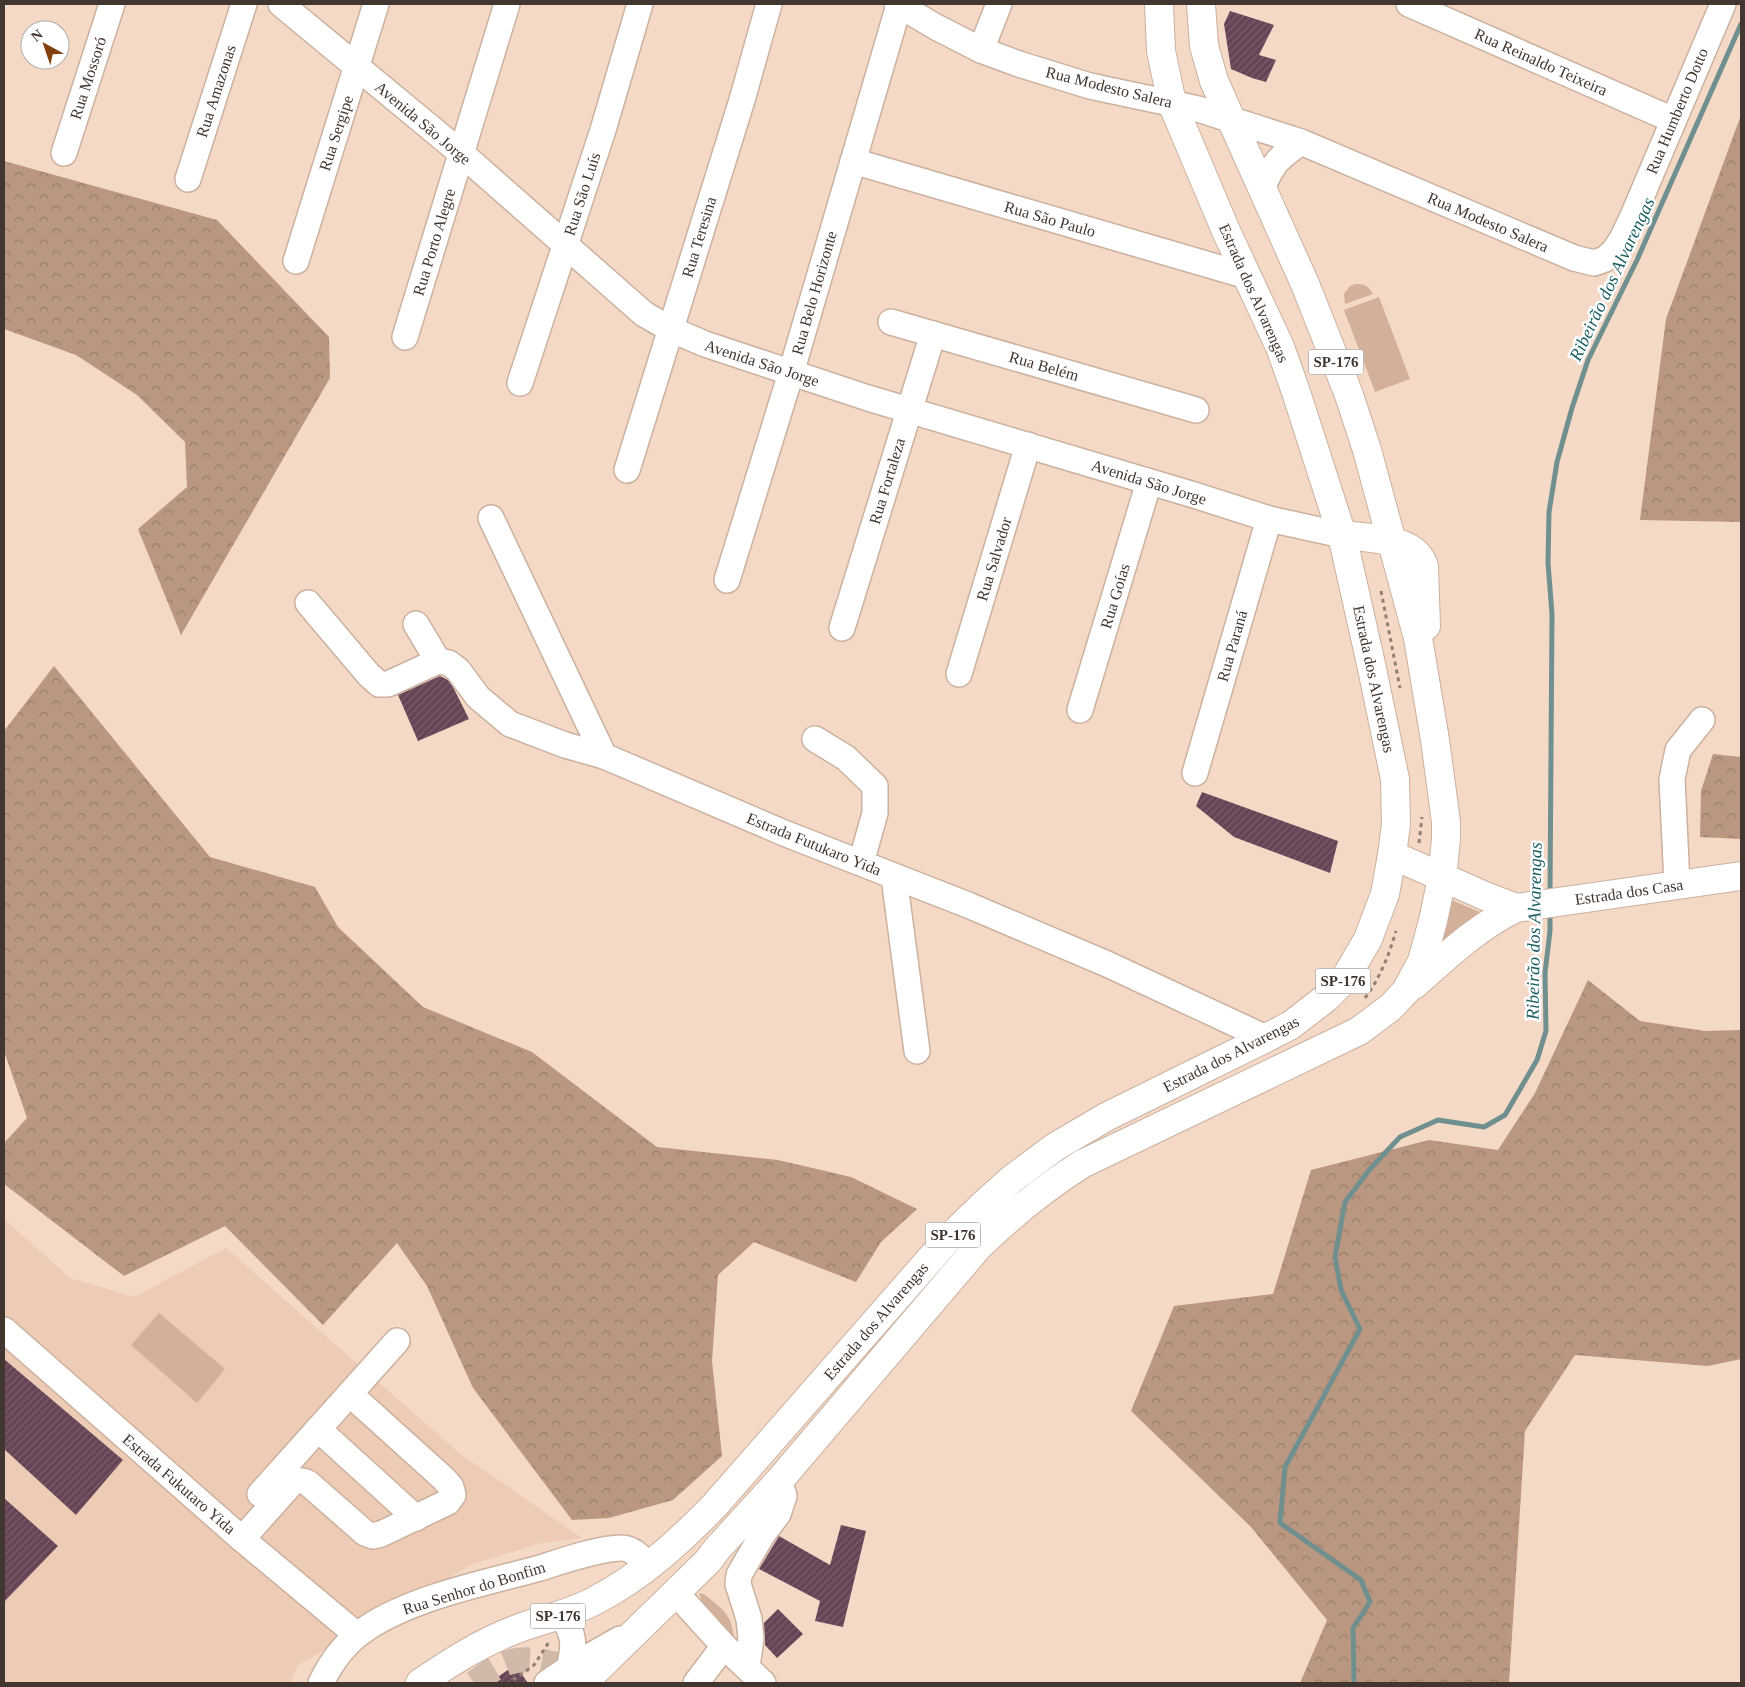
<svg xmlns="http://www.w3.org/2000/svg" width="1745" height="1687" font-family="Georgia,serif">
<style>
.built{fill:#edcbb5}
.green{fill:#d2b09a}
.forest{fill:url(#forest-crowns)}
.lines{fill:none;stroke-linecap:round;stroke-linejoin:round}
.stream{stroke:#70908f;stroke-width:5}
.building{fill:url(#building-hatch)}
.minor-tunnel{stroke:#d0b9a9;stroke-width:25;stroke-dasharray:25 12;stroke-linecap:butt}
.minor-casing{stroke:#cbb19f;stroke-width:28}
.major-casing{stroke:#cbb19f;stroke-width:30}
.path{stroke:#928074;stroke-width:3;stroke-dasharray:4 4;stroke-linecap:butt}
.minor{stroke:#fff;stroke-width:25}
.major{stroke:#fff;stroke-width:28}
.labels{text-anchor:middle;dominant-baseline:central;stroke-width:5;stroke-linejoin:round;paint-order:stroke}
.shield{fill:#fff;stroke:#7b736e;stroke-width:1}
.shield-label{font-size:15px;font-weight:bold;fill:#423730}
.street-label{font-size:16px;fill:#423730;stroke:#fff}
.water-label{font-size:18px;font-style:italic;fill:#195f62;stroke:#fff}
</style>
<defs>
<pattern id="forest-crowns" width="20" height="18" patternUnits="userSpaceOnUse" patternTransform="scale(1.25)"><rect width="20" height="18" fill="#ba9780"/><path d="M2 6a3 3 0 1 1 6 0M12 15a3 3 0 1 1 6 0" fill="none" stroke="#997c69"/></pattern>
<pattern id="building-hatch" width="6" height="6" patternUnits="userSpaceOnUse" patternTransform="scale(1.25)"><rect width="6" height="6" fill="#654455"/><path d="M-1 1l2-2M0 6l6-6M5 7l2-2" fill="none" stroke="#785d6b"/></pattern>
</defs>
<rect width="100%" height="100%" fill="#f4d9c7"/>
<polygon class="built" points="4,1219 70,1278 134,1297 226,1248 459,1453 582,1538 542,1543 474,1563 298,1665 290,1683 4,1683"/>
<g class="green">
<path d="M1356,284C1365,284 1368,286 1373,294L1345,304L1344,294L1350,286Z"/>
<polygon points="1379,297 1410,379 1375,392 1344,310"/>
<polygon points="1447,898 1484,914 1435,949"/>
<polygon points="159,1313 225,1369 197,1403 131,1345"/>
<path d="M699,1593L704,1594C727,1613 731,1613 735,1644L707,1618Z"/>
</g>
<g class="forest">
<polygon points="1741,115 1741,522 1640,520 1666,319"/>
<polygon points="4,161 217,220 329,337 330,378 181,635 138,529 187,487 185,442 137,395 76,355 4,329"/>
<polygon points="54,666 210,857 315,887 338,927 423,1007 532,1052 657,1147 778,1160 851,1177 917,1209 881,1242 856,1282 754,1242 718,1275 712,1361 722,1456 673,1500 609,1518 572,1520 473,1388 427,1286 397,1243 323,1325 225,1226 124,1276 4,1184 4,1143 27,1118 4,1051 4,731"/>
<polygon points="1713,754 1741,757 1741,839 1700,837 1701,791"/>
<polygon points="1588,980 1640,1021 1705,1031 1741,1030 1741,1359 1708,1366 1575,1355 1525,1431 1509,1683 1300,1683 1327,1620 1251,1527 1131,1411 1174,1306 1273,1294 1311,1170 1429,1140 1498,1150 1535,1093"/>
</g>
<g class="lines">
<g class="stream">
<polyline points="1550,895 1552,614 1548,563 1549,512 1557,462 1572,408 1588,360 1637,260 1741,24"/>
<polyline points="1354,1683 1353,1628 1370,1602 1361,1580 1280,1523 1285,1467 1360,1329 1341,1290 1335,1257 1345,1202 1370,1169 1400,1137 1438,1120 1484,1127 1505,1115 1537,1060 1546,1031 1545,973 1550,931 1550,911"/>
</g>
</g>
<g class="building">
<polygon points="1230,11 1274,25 1259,55 1276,60 1266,82 1252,78 1231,69 1224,24"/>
<polygon points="440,676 448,680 453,687 469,719 418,741 398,695"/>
<polygon points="1202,792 1338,841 1330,873 1234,837 1196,806"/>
<polygon points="4,1359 123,1460 76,1515 4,1449"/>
<polygon points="4,1498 58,1546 4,1602"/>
<polygon points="841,1525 866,1531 843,1627 815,1621 820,1601 759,1569 779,1536 830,1565"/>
<polygon points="778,1609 803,1634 777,1658 765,1645 764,1623"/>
<polygon points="515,1665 528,1683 489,1683"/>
</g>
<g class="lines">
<path class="minor-tunnel" d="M474,1683C483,1677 491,1670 500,1666C523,1654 546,1662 569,1668"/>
<g class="minor-casing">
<g id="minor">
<polyline points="281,4 461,153 644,314 670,329 705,344 868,398 1194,495 1269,519 1342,535"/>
<polyline points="897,4 936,27 981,50 1019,64 1090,86 1198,109 1301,142 1574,258 1594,263 1605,259 1614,251 1622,239 1633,216 1723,4"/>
<polyline points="1409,4 1673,120"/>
<polyline points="981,50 999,4"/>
<polyline points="64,153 112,4"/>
<polyline points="853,161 1247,276"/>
<polyline points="188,179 244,4"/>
<path d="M1263,187C1273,162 1280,157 1301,142"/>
<polyline points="296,261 376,4"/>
<polyline points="891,322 1196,410"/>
<polyline points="405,337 507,4"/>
<polyline points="520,383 603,130 640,4"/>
<polyline points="627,470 742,100 769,4"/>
<polyline points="491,518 604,756 784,833 968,905 1107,964 1266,1038"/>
<polyline points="727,580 791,373 899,5"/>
<polyline points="308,603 369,675 379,684 388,684 438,661 449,663 458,670 478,697 510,724 565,745 604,756"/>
<polyline points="416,624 438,661"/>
<polyline points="842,628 933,334"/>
<polyline points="959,674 1028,445"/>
<polyline points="1080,710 1149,482"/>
<polyline points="815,739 846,758 875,786 875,813 861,863"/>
<polyline points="1195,773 1269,519"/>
<polyline points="894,877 917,1051"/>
<polyline points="1677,884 1672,779 1678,750 1702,720"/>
<polyline points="4,1330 242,1539 357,1635"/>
<polyline points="318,1429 416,1518"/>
<polyline points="260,1494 397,1341"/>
<path d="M242,1539L292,1483C299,1480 302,1480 308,1483L365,1533L373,1536L381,1534L448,1502L453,1495L451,1487L444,1479L350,1394"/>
<polyline points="676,1593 724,1646 763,1683"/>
<path d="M561,1615C575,1635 575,1645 569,1668"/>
<polyline points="747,1667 751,1638 749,1619 738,1584 739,1575 762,1535 778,1514 784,1496 779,1481"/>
<path d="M321,1683C331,1662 347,1641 367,1628C414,1597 485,1583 540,1568C562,1561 599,1548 622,1548C633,1548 642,1559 650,1566"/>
<polyline points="547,1683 569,1668 620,1639"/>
<polyline points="696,1683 724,1646"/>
</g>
</g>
<g class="major-casing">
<g id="major">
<path d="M1342,535C1367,538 1417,537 1424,567L1426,626"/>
<polyline points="1392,855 1485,896 1516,908"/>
<path d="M1414,985C1447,956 1477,927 1516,908L1741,876"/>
<path d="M420,1683C451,1662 482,1642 517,1629C543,1619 571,1614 596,1600C642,1576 679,1542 715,1505L947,1240L981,1207L1012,1179L1055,1147L1106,1117L1266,1038L1291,1025L1326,998L1344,980L1368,939L1385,894L1392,855L1396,824L1395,779L1371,664L1342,535L1295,389L1280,347L1226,231L1172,103L1161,51L1159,4"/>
<path d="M583,1683L708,1561L717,1549L779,1481L978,1247C1010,1216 1044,1188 1082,1164L1359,1031L1391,1007L1406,991L1422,961L1433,921L1442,878L1446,839V822L1435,740L1418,638L1367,450L1349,395L1305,284L1214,81L1204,46L1201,4"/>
</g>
</g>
<g class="path">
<polyline points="1381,591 1400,688"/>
<polyline points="1419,843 1422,817"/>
<path d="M1365,998C1380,978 1389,955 1396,931"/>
<polyline points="513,1680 534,1665 549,1642"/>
</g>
<use href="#minor" class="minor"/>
<use href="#major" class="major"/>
</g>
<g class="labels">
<g class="shield">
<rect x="1308.5" y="349.5" width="55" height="25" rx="4"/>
<rect x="1315.5" y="968.5" width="55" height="25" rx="4"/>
<rect x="925.5" y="1222.5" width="55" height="25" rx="4"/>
<rect x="530.5" y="1603.5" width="55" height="25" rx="4"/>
</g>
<g class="shield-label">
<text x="1336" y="362">SP-176</text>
<text x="1343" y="981">SP-176</text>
<text x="953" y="1235">SP-176</text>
<text x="558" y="1616">SP-176</text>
</g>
<g class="street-label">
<text transform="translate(1541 62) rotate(24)">Rua Reinaldo Teixeira</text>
<text transform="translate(88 78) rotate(-72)">Rua Mossoró</text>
<text transform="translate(1109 87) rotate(14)">Rua Modesto Salera</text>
<text transform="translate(216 91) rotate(-72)">Rua Amazonas</text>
<text transform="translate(1677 111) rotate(-67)">Rua Humberto Dotto</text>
<text transform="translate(423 123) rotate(40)">Avenida São Jorge</text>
<text transform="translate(336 133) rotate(-72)">Rua Sergipe</text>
<text transform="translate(582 194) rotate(-72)">Rua São Luís</text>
<text transform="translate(1050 219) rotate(16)">Rua São Paulo</text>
<text transform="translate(1488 222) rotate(23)">Rua Modesto Salera</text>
<text transform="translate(699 237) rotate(-73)">Rua Teresina</text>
<text transform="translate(434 242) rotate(-73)">Rua Porto Alegre</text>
<text transform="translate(814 293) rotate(-74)">Rua Belo Horizonte</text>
<text transform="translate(1254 293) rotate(66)">Estrada dos Alvarengas</text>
<text transform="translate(762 363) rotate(18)">Avenida São Jorge</text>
<text transform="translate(1044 366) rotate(16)">Rua Belém</text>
<text transform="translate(887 481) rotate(-73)">Rua Fortaleza</text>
<text transform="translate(1149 482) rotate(17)">Avenida São Jorge</text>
<text transform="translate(994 559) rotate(-73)">Rua Salvador</text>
<text transform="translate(1115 596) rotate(-73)">Rua Goías</text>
<text transform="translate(1232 646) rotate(-74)">Rua Paraná</text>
<text transform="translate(1374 679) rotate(78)">Estrada dos Alvarengas</text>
<text transform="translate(814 844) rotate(22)">Estrada Futukaro Yida</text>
<text transform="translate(1629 892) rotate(-8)">Estrada dos Casa</text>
<text transform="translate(1231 1054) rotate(-27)">Estrada dos Alvarengas</text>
<text transform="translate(876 1321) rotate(-49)">Estrada dos Alvarengas</text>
<text transform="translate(179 1484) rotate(41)">Estrada Fukutaro Yida</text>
<text transform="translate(474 1588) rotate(-17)">Rua Senhor do Bonfim</text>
</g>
<g class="water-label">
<text transform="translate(1612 279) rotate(-65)">Ribeirão dos Alvarengas</text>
<text transform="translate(1534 931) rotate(-89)">Ribeirão dos Alvarengas</text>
</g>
</g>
<rect width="1745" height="1687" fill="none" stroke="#423730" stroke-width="10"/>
<g transform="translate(45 45) rotate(320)"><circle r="24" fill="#ffffff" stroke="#b3afac"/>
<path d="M0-4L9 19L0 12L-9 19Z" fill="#82410c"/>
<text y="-8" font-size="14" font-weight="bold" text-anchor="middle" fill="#423730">N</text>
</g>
</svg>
